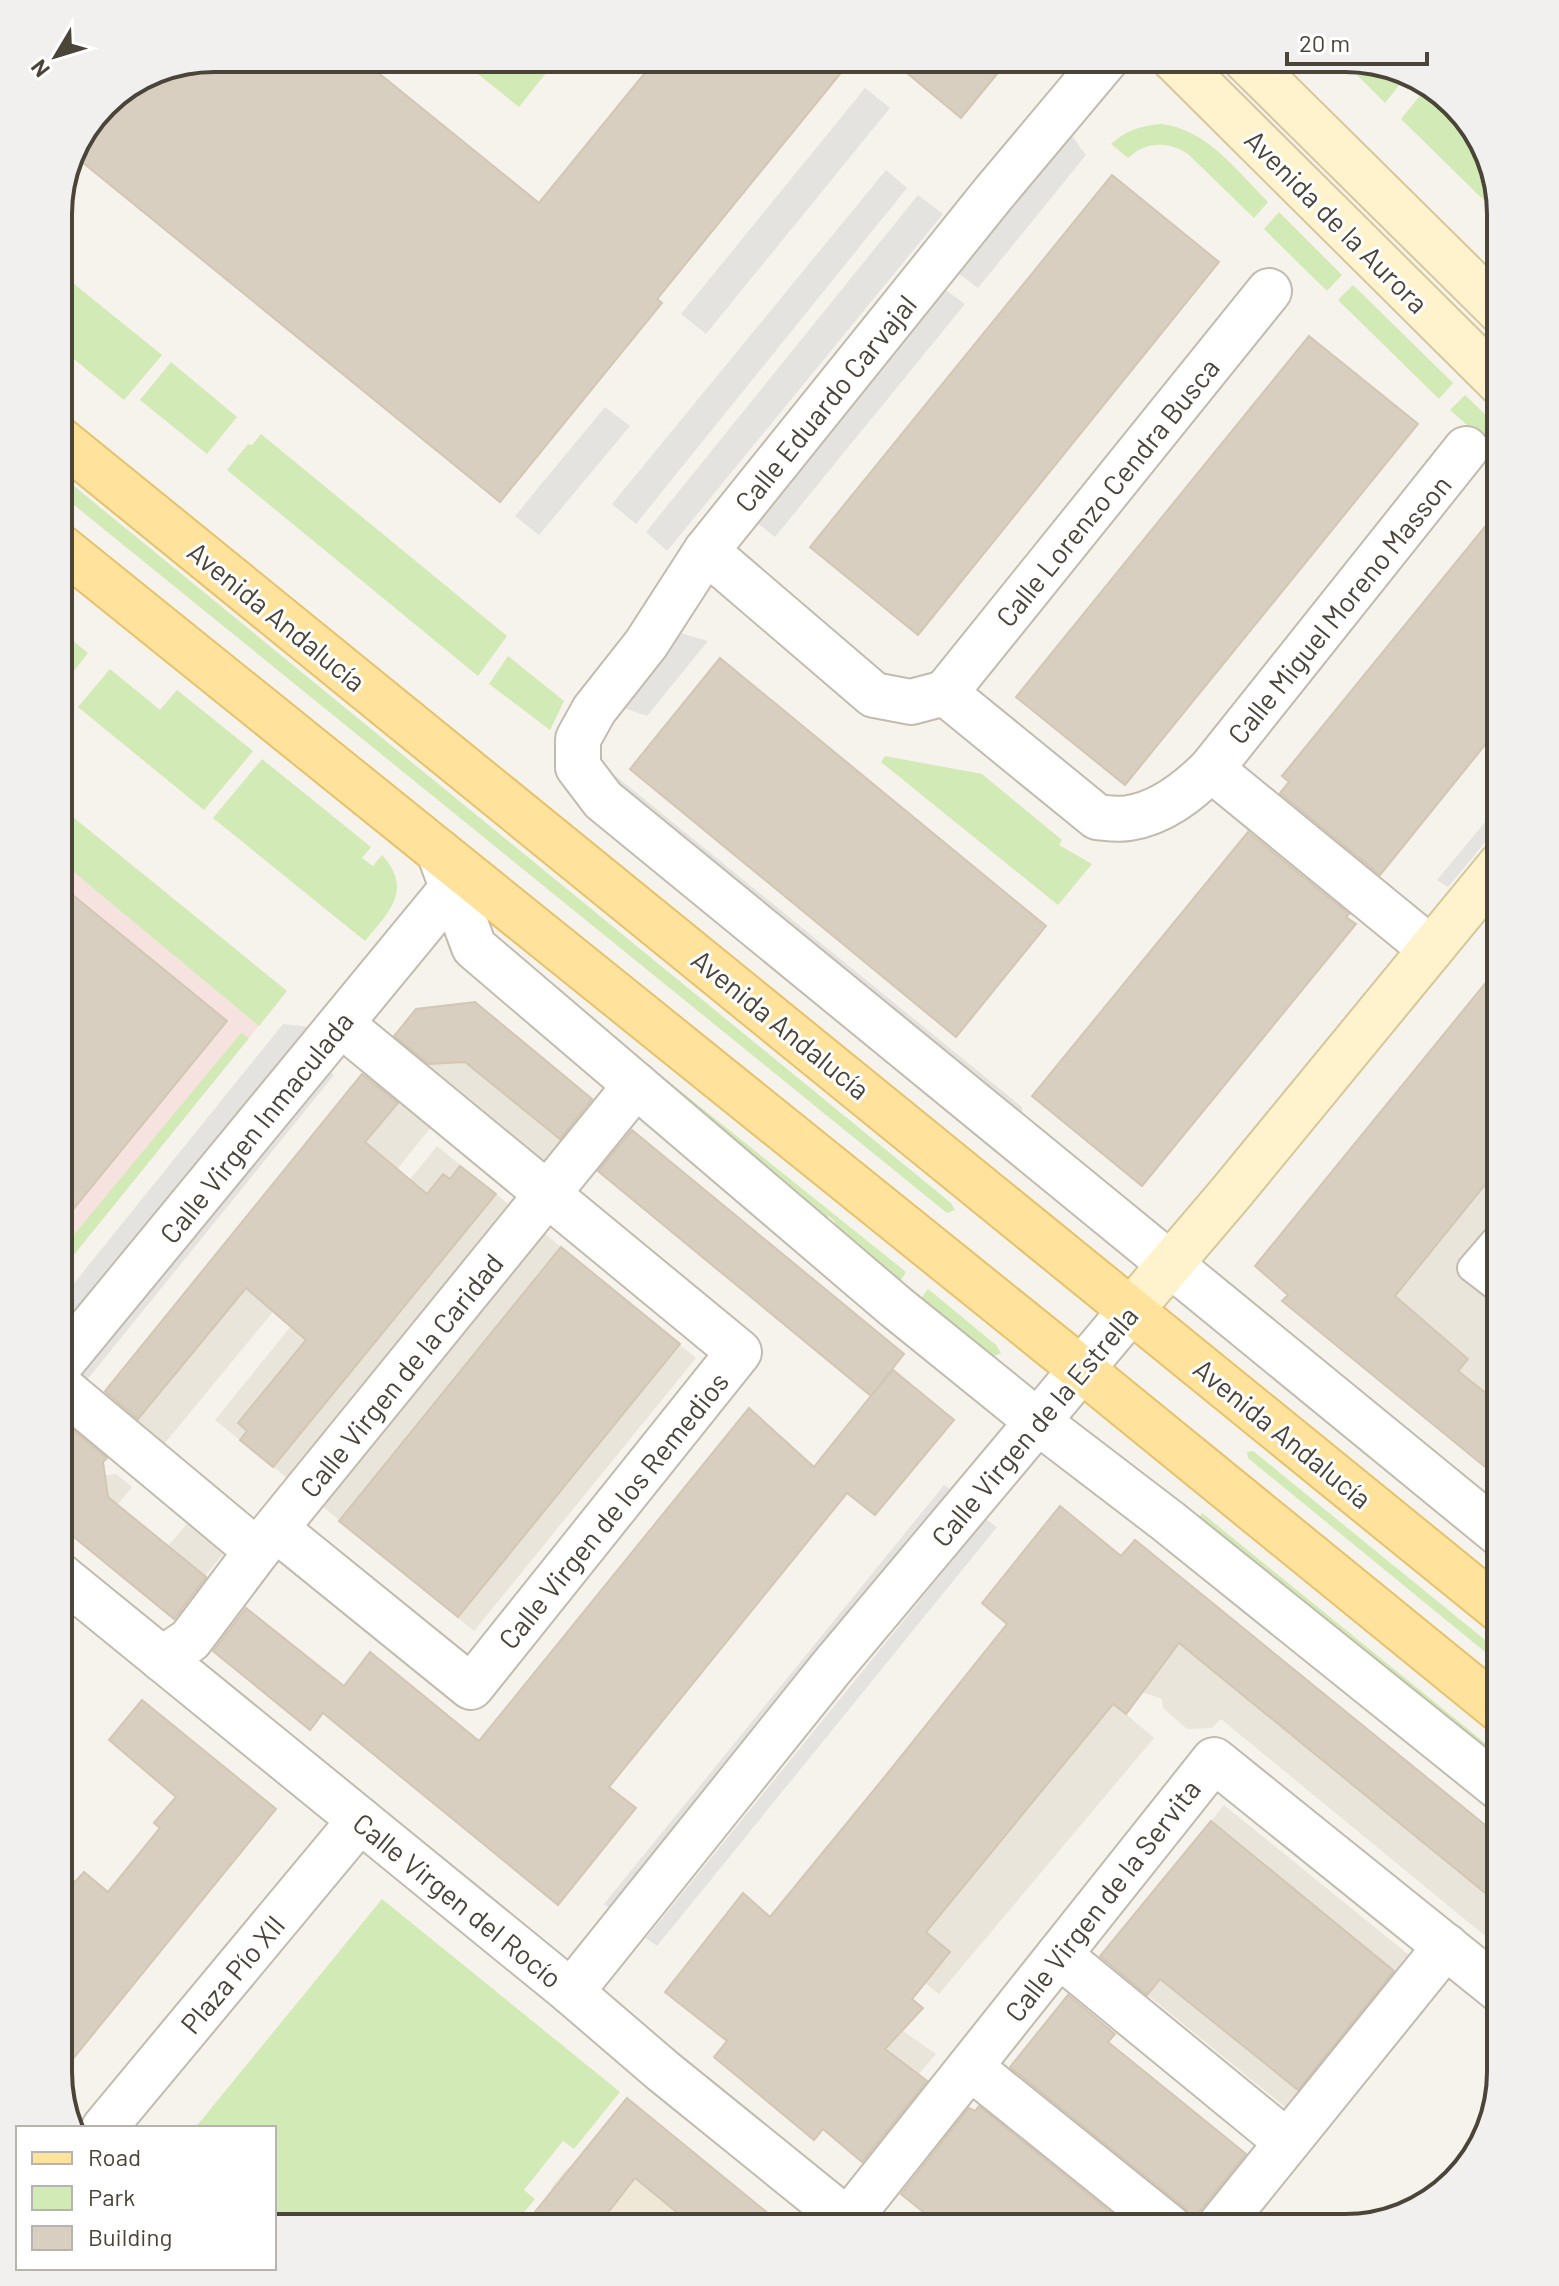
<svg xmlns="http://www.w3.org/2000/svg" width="1559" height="2286" font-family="Barlow,sans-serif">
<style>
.residential{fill:#eae5da}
.education{fill:#efe8d6}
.medical{fill:#f6e3e0}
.green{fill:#d2eab5}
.parking{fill:#e5e3e0}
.building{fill:#d8cfc1;stroke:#d3c7b4;stroke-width:2}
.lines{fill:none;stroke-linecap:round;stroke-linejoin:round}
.service-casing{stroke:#c2bbae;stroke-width:30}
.minor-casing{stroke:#c2bbae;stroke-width:48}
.tertiary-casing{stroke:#c2bbae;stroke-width:48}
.secondary-casing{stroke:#d6c79b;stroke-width:48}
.primary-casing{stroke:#e6c16a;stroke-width:48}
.service{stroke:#fff;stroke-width:26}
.minor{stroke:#fff;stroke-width:44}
.tertiary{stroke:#fff;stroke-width:44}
.secondary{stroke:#fff3cd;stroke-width:44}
.primary{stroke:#ffe39c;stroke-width:44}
.labels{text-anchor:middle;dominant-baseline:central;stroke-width:6;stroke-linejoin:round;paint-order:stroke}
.street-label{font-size:28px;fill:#4b4439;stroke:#fff}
.rim{fill:none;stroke:#4b4439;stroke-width:4}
</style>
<rect width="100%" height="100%" fill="#f6f3ec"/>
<g class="residential">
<polygon points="1501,964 1501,1480 1282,1301 1287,1294 1255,1266"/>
<polygon points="475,1002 598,1104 549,1165 392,1039 416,1009"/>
<polygon points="365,1070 432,1126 344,1235 295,1285 160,1449 98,1400"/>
<polygon points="437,1146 513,1208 291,1481 215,1420"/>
<polygon points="544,1233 696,1358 474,1631 322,1506"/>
<polygon points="73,1431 107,1458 99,1469 100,1476 116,1474 132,1487 117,1505 168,1546 187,1524 223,1554 205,1576 210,1580 176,1621 58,1524"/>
<polygon points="1060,1506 1121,1555 1135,1540 1501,1837 1501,1949 1221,1719 1212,1728 1187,1729 1163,1708 1162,1699 1142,1692 1126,1714 1154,1738 939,1994 880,1947 877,1971 923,2008 903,2031 936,2054 918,2075 922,2078 856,2157 823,2130 814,2140 714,2057 727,2041 665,1992 743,1893 771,1916 883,1779 1007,1624 982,1603"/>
<polygon points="1224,1805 1409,1955 1285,2107 1101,1957"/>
</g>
<polygon class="education" points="627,2098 786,2228 522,2228 552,2191 551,2188 567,2168 571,2168"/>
<polygon class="medical" points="58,805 287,991 58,1274"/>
<g class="green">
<polygon points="458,58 558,58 519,107"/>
<polygon points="1340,58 1355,58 1408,74 1385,103"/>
<polygon points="1427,87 1480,136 1501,217 1401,119"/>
<path d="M1161,124C1207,129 1237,171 1268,202L1254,218L1188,154C1169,141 1146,141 1128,158L1111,144C1126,130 1141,126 1161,124Z"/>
<polygon points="1279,212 1342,275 1327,291 1264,229"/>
<polygon points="58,271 162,355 124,400 58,346"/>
<polygon points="1353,285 1453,383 1439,399 1338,300"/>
<polygon points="171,362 237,417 207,454 140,400"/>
<polygon points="1465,395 1501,430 1501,455 1450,410"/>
<polygon points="261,434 507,636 478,676 227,470 248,444 252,445"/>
<polygon points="58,473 951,1203 955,1210 947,1213 58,492"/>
<polygon points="58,629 88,653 58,691"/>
<polygon points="508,656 564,701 550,730 489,684"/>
<polygon points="110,669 160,710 177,690 253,751 204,810 78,707"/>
<polygon points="885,756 982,774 1062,840 1059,845 1092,864 1058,905 881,762"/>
<path d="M262,759L371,847L362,858L373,866L382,855C414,890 388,913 365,941L213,818Z"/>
<polygon points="58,805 287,991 259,1026 58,859"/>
<polygon points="521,963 906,1272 899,1283 833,1228 835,1222 829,1216 824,1221"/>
<polygon points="241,1033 249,1038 73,1256 63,1248"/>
<polygon points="928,1289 996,1345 1001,1353 990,1358 920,1300"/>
<polygon points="1253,1451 1501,1653 1501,1665 1248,1458 1247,1452"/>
<polygon points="1202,1513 1501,1756 1501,1775 1194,1525"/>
<polygon points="382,1899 620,2092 574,2149 563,2141 524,2190 535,2199 511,2228 368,2228 364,2224 361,2228 274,2228 274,2128 195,2128"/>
</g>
<g class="parking">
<polygon points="865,88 890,108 706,334 681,314"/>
<polygon points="1067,129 1086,155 978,288 952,269"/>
<polygon points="886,170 907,188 636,524 612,504"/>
<polygon points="918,195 943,214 667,551 646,532"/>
<polygon points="939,285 965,304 775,537 750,517"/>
<polygon points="605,407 630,426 539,535 515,516"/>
<polygon points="677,632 708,641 647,716 616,705"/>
<polygon points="616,776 1022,1107 1024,1127 609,786"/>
<polygon points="1501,803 1501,823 1448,887 1437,880"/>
<polygon points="283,1024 318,1028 58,1351 58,1303"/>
<polygon points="325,1066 334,1075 82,1386 71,1377"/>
<polygon points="944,1485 954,1492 614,1911 604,1904"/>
<polygon points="986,1519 997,1527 657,1946 646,1938"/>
</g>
<g class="building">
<polygon points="214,58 360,58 539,203 657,58 853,58 657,299 662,303 500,502 71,153 104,103 154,70"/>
<polygon points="889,58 1010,58 961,118"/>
<polygon points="1112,175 1219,262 918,635 810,547"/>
<polygon points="1309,336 1418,424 1125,785 1016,697"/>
<polygon points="1501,507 1501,725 1380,875 1280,793 1289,782 1282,776"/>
<polygon points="720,658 1046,926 956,1037 630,769"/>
<polygon points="1248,832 1349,914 1346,917 1356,924 1142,1186 1032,1096"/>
<polygon points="58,883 227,1021 58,1228"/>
<polygon points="1501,964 1501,1165 1395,1296 1468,1359 1458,1371 1501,1405 1501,1480 1282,1301 1288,1295 1255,1266"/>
<polygon points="475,1002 592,1099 560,1139 465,1062 429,1064 394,1036 416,1009"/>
<polygon points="362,1074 398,1103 365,1142 427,1194 443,1174 450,1179 460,1166 496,1194 273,1467 240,1440 247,1431 238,1423 306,1340 246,1288 138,1419 105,1391"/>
<polygon points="632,1130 904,1354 872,1395 893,1370 954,1420 875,1515 847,1493 609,1787 636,1808 558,1905 323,1713 310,1730 213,1651 246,1608 344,1686 370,1652 479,1741 749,1408 814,1467 871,1396 598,1171"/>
<polygon points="561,1247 680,1344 458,1617 339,1521"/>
<polygon points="73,1430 107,1458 103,1462 108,1497 206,1577 174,1619 58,1524 58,1448"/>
<polygon points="1060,1506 1121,1556 1135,1540 1501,1838 1501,1906 1179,1643 1126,1714 1113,1704 926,1932 950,1952 912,1999 923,2008 885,2049 927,2081 862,2162 823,2129 814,2140 714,2057 727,2041 665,1992 743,1893 770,1917 883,1779 1007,1624 982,1603"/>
<polygon points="142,1700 276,1809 59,2076 58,1868 75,1882 84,1872 108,1892 160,1828 154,1823 176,1797 109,1740"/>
<polygon points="1211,1821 1394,1971 1298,2090 1160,1979 1147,1995 1100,1956"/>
<polygon points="1068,1995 1115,2034 1108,2042 1246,2154 1193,2219 1186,2209 1010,2067"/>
<polygon points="627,2098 786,2228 696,2228 635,2178 596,2228 522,2228"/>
<polygon points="979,2106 1130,2228 943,2228 901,2194 969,2108 975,2111"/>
</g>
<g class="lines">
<g class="service-casing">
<polyline id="service" points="1501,1291 1471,1268 1501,1233"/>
</g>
<g class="minor-casing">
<g id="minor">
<polyline points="1107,58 993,194 706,551 646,644 594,710 578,739 578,767 603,800 1501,1535"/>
<polyline points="706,551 874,695 911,702 945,693"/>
<path d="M945,693L1097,817C1107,818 1119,820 1129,818C1162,813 1189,791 1211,769L1466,449"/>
<polyline points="945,693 1269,291"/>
<polyline points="1211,769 1431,949"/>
<polyline points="439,852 474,947 896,1307 1037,1421 1169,1522 1501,1789"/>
<polyline points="58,1367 453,887"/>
<polyline points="58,1385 257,1551"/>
<polyline points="276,1529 471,1687 739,1352 341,1024"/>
<polyline points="58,1574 360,1820"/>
<polyline points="162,1659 190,1640 257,1551 636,1085"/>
<polyline points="1059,1955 1287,2142"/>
<polyline points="571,1992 663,2071 857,2228"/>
<polyline points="970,2067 1170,2228"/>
<polyline points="848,2220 1214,1760 1501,1991"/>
<polyline points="1218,2228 1446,1946"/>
</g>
</g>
<g class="tertiary-casing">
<polyline id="tertiary" points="104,2128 360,1820 571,1992 831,1668 1132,1309"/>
</g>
<g class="secondary-casing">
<g id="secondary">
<polyline points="1173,58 1501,384"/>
<polyline points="1244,58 1501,312"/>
<polyline points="1132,1309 1230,1194 1501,864"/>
</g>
</g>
<g class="primary-casing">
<g id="primary">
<polyline points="58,438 1501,1611"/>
<polyline points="58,545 1081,1369 1501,1711"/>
</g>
</g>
<use href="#service" class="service"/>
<use href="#minor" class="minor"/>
<use href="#tertiary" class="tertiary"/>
<use href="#secondary" class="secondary"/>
<use href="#primary" class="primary"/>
</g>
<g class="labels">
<g class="street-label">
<text transform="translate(1337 221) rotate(45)">Avenida de la Aurora</text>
<text transform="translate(825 403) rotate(-51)">Calle Eduardo Carvajal</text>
<text transform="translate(1107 492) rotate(-51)">Calle Lorenzo Cendra Busca</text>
<text transform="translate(1339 609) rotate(-51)">Calle Miguel Moreno Masson</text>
<text transform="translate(277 616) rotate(39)">Avenida Andalucía</text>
<text transform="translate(781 1024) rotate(39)">Avenida Andalucía</text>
<text transform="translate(256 1127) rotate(-51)">Calle Virgen Inmaculada</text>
<text transform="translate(401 1375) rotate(-51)">Calle Virgen de la Caridad</text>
<text transform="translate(1034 1426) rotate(-50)">Calle Virgen de la Estrella</text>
<text transform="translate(1283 1433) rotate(39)">Avenida Andalucía</text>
<text transform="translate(613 1510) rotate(-51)">Calle Virgen de los Remedios</text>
<text transform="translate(458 1900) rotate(39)">Calle Virgen del Rocío</text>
<text transform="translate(1102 1900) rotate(-52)">Calle Virgen de la Servita</text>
<text transform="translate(232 1974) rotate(-50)">Plaza Pío XII</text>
</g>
</g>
<path d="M0 0H1559V2286H0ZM214 72H1345A142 142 0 0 1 1487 214V2072A142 142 0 0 1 1345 2214H214A142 142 0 0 1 72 2072V214A142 142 0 0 1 214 72Z" fill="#f1f0ef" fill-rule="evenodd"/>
<path class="rim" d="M214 72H1345A142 142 0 0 1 1487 214V2072A142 142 0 0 1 1345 2214H214A142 142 0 0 1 72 2072V214A142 142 0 0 1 214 72Z"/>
<rect x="16" y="2126" width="260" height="144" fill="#ffffff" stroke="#b7b4b0" stroke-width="2"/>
<rect x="32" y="2152" width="40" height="12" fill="#ffe39c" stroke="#b7b4b0" stroke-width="2"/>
<text x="88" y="2166" font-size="24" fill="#4b4439">Road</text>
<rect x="32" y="2186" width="40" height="24" fill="#d2eab5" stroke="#b7b4b0" stroke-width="2"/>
<text x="88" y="2206" font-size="24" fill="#4b4439">Park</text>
<rect x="32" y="2226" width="40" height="24" fill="#d8cfc1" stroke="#b7b4b0" stroke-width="2"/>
<text x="88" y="2246" font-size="24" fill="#4b4439">Building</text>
<g transform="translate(56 56) rotate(232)" stroke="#ffffff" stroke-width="6" paint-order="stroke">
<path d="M0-6L14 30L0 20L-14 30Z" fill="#4b4439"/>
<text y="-12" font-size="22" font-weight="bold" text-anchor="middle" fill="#4b4439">N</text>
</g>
<path d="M1287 52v12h140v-12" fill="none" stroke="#4b4439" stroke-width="4"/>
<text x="1299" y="52" font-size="24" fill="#4b4439" stroke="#ffffff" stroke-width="6" paint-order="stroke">20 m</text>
</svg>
